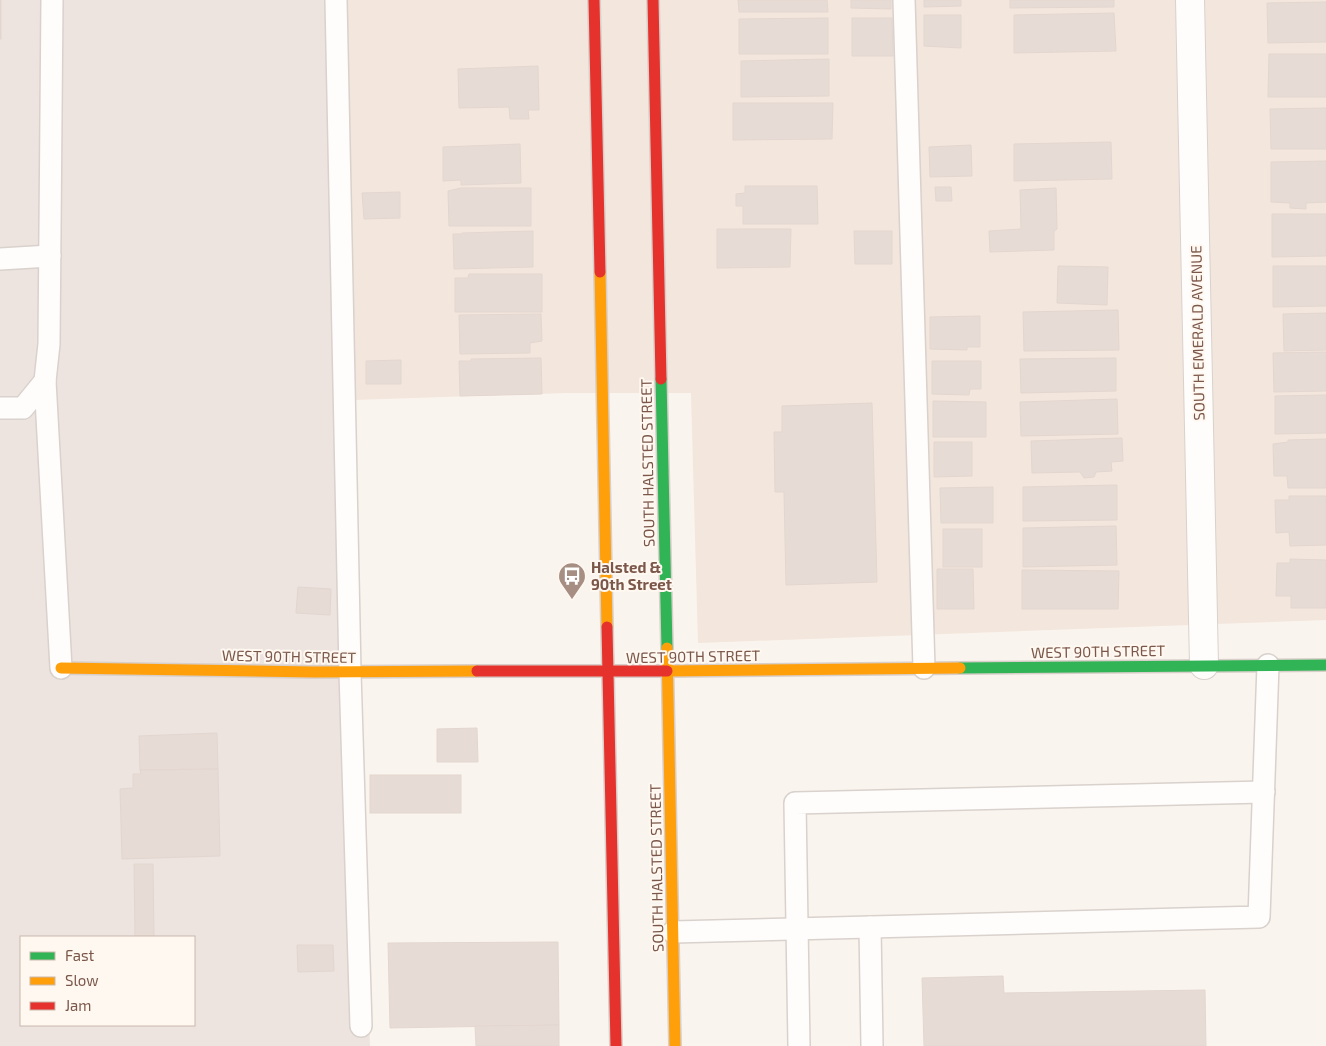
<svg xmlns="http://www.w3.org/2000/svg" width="1326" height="1046" font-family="'Exo 2',sans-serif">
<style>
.residential{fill:#f3e6dc}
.industrial{fill:#ede4df;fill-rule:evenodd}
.building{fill:#e7dcd5;stroke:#e3d6d0}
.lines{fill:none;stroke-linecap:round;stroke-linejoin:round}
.lane-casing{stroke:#d9d1cc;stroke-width:24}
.street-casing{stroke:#d9d1cc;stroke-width:30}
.fast-casing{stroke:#d9cfca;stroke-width:14}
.slow-casing{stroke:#d9cfca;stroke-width:14}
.jam-casing{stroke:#d9cfca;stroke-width:14}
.lane{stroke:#fefdfc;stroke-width:21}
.street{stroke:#fefdfc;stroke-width:28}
.fast{stroke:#30b455;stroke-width:11}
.slow{stroke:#ff9f0a;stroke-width:11}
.jam{stroke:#e5322d;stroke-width:11}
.labels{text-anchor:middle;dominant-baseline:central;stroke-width:4;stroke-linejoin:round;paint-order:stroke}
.street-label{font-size:15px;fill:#7b574a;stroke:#fff8f1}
.poi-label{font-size:15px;font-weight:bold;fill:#7b574a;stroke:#fff8f1;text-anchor:start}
</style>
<rect width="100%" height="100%" fill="#faf4ee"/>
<polygon class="residential" points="345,0 1326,0 1326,620 698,643 691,393 565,393 353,400"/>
<path class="industrial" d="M0,0H342L370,1046H0ZM21,937H194V1025H21Z"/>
<g class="building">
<rect x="0" y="0" width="1" height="39"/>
<polygon points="738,0 827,0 828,12 739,12"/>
<polygon points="851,0 891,0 891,9 851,8"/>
<polygon points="924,0 961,0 961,6 924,7"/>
<polygon points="1010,0 1114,0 1114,7 1010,8"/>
<polygon points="1326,2 1326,42 1268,43 1267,3"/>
<polygon points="1114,13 1116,51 1014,53 1014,15"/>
<polygon points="924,15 961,15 961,48 924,46"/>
<polygon points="828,18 828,54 739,54 739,19"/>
<polygon points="852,18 892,18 893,56 852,56"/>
<polygon points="1269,54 1326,54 1326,97 1268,97"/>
<polygon points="829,59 829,96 741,97 741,61"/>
<polygon points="538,66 539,110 528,110 529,119 510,119 509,107 459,108 458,69"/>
<polygon points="733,103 833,103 832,139 733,140"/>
<polygon points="1326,108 1326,149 1271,149 1270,109"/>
<polygon points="1111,142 1112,179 1014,181 1014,144"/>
<polygon points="520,144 521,183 461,185 461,180 443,181 443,147"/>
<polygon points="971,145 972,176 930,177 929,147"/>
<polygon points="1326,161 1326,202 1306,203 1306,209 1290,208 1290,203 1271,202 1271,162"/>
<polygon points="745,186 817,186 818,224 743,224 743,206 736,206 736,194 745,193"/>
<polygon points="935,187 951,187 952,201 936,201"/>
<polygon points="461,188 531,188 531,226 449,226 448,191"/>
<polygon points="1056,188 1057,229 1054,231 1054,250 990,252 989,231 1021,229 1020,190"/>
<polygon points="400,192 400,218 364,219 362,193"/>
<polygon points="1272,214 1326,214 1326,256 1272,257"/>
<polygon points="717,229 791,229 790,267 717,268"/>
<polygon points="533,231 533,267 454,269 453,234 462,234 462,233"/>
<polygon points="854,231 892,231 892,264 855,264"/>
<polygon points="1058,266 1108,267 1107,305 1057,303"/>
<polygon points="1273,266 1326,266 1326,306 1273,307"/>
<polygon points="469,274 542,274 542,312 455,312 455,278 468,278"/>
<polygon points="1118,310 1119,350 1024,351 1023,312"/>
<polygon points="1326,313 1326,350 1284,351 1283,314"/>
<polygon points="541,314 542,341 530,343 530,353 460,354 459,315"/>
<polygon points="980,316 980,347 967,347 967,350 930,349 930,317"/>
<polygon points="1326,352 1326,391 1274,392 1273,353"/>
<polygon points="541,358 542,394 460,396 459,361 471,361 471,359"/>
<polygon points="1116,358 1116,391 1021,393 1020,359"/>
<polygon points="401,360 401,384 366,384 366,361"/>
<polygon points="932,361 981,361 981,389 970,389 969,395 932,394"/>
<polygon points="1326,395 1326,433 1275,434 1275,396"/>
<polygon points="1117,399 1118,434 1021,436 1020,402"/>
<polygon points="933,401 986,402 986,437 933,437"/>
<polygon points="872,403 877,582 786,585 784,492 775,492 774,432 782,432 782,406"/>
<polygon points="1122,438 1123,461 1111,462 1112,471 1096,472 1094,477 1084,478 1080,472 1032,473 1031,441"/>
<polygon points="1326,439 1326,488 1288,488 1287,476 1274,476 1273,444 1288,442 1288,440"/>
<polygon points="934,442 972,442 972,476 934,477"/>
<polygon points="1117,485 1117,520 1023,521 1023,487"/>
<polygon points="993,487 993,523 941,523 940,488"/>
<polygon points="1289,496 1326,496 1326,545 1290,546 1289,532 1276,533 1275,500 1289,500"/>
<polygon points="1116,526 1117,565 1023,567 1023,528"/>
<rect x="943" y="529" width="39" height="38"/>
<polygon points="1290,559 1326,560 1326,608 1291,608 1291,596 1276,596 1277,563 1290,563"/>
<polygon points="937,569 973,569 974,609 937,609"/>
<polygon points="1022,570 1119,571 1118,609 1022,609"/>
<polygon points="298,587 331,589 330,615 296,613"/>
<polygon points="477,728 478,762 437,762 437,729"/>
<polygon points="217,733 218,769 140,770 139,736"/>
<polygon points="218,769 220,856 122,859 120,789 133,788 133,774 141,774 140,770"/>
<rect x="370" y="775" width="91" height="38"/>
<polygon points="134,864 153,864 154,937 135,937"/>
<polygon points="558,942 559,1025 390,1028 388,943"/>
<polygon points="297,945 333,945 334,971 298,972"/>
<polygon points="1003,976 1004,993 1205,990 1206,1046 924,1046 922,978"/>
<polygon points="559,1025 559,1046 476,1046 475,1026"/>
</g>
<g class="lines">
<g class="lane-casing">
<g id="lane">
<polyline points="336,0 350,672 361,1026"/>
<polyline points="904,0 924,668"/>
<polyline points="0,259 50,256"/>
<polyline points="45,381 61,668"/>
<polyline points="0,408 23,408 45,381 49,344 52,0"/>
<polyline points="870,927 872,1046"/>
<polyline points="673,932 1259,917 1268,665"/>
<polyline points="799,1046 795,803 1264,792"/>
</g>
</g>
<g class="street-casing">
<polyline id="street" points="1190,0 1204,665"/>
</g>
<g class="fast-casing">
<g id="fast">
<polyline points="661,379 667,648"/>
<polyline points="960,668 1326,665"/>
</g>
</g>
<g class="slow-casing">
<g id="slow">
<polyline points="600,272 607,627"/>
<polyline points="667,648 675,1046"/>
<polyline points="61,668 314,672 477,671"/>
<polyline points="667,671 960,668"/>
</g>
</g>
<g class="jam-casing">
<g id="jam">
<polyline points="594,0 600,272"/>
<polyline points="653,0 661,379"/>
<polyline points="607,627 616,1046"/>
<polyline points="477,671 667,671"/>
</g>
</g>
<use href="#lane" class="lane"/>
<use href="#street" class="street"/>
<use href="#fast" class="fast"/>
<use href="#slow" class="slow"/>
<use href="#jam" class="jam"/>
</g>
<defs>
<g id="bus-pin" transform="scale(1.4375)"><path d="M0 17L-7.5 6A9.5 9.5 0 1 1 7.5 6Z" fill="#a78e83" stroke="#fff8f1"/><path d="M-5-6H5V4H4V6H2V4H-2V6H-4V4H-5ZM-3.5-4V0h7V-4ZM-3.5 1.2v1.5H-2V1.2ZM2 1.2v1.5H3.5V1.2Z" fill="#fff"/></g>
</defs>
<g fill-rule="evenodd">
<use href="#bus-pin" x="572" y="576"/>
</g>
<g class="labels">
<g class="street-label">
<text transform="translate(1197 333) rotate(-91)">SOUTH EMERALD AVENUE</text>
<text transform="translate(647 463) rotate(-91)">SOUTH HALSTED STREET</text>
<text transform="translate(1098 651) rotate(-1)">WEST 90TH STREET</text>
<text transform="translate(289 656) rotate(1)">WEST 90TH STREET</text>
<text transform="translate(693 656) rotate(-1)">WEST 90TH STREET</text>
<text transform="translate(656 868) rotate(-91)">SOUTH HALSTED STREET</text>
</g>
<g class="poi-label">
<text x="591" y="567">Halsted &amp;<tspan x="591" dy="17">90th Street</tspan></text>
</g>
</g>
<rect x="20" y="936" width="175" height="90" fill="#fff8f1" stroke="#cab8ae"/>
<rect x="30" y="952" width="25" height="8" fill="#30b455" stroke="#cab8ae"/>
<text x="65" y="961" font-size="15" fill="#7b574a">Fast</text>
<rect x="30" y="977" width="25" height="8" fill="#ff9f0a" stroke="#cab8ae"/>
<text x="65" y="986" font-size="15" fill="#7b574a">Slow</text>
<rect x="30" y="1002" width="25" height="8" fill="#e5322d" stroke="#cab8ae"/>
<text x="65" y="1011" font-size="15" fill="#7b574a">Jam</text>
</svg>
